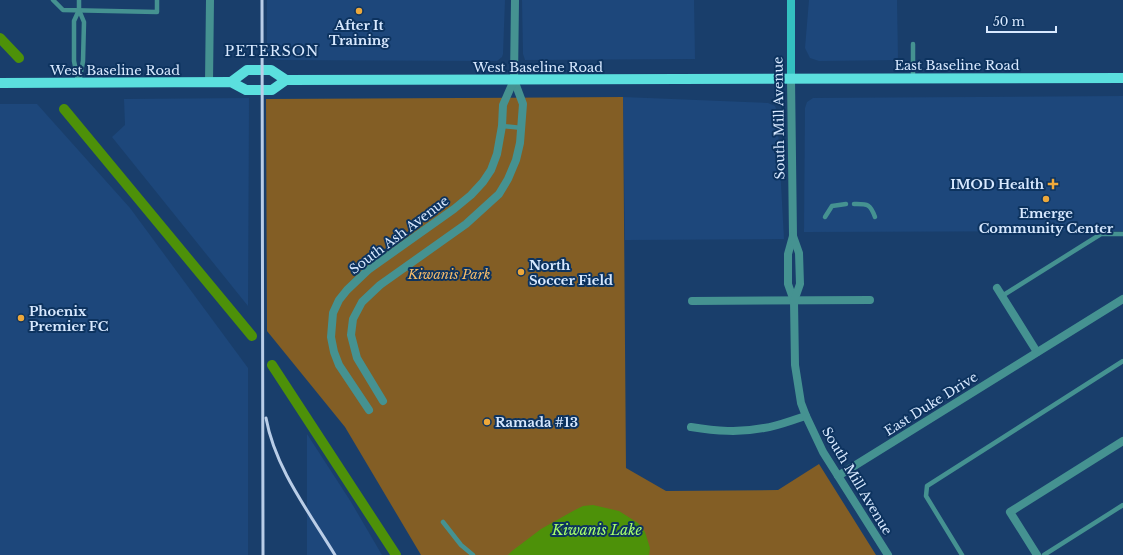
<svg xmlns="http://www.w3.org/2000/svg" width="1123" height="555" font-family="'Libre Baskerville',serif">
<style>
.built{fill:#1d477b}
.green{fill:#835e25}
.water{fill:#4d9109}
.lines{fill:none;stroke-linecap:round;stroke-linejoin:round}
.canal{stroke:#4d9109;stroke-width:10}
.service{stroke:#459291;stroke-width:4.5}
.minor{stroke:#459291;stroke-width:8}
.tertiary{stroke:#459291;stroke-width:8}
.secondary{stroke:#33c0c0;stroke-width:8}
.primary{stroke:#5bdfde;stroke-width:10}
.rail{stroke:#b9cde7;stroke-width:3}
.poi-dot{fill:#eda83b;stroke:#0d335f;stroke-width:1.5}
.labels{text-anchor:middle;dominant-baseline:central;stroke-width:4;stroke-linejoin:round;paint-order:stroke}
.poi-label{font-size:13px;font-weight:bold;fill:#d8e9ff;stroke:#0d335f;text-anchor:start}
.street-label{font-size:13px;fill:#d8e9ff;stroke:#0d335f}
.park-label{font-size:13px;font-style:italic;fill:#f6bd6b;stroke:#0d335f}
.neighbourhood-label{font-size:14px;letter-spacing:1px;fill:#d8e9ff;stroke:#0d335f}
.water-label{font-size:14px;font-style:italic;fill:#a6fe6c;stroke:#0d335f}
</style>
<rect width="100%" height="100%" fill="#193e6b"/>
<g class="built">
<polygon points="267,0 505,0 503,54 502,57 497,61 276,60 267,56"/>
<polygon points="522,0 694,0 695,59 525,60 523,54"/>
<polygon points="809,0 897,0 898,60 819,61 810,58 805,48"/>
<polygon points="1123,96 1123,231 804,232 805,108 807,102 813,98"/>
<polygon points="623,97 768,103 775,106 777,111 784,239 625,240"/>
<polygon points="249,98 248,306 112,137 125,125 124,99"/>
<polygon points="0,104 37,104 130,208 248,368 248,555 0,555"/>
<polygon points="307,434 351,502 382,555 307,555"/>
</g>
<polygon class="green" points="623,97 626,468 666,491 778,490 819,464 876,555 421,555 345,427 267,331 266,99"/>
<polygon class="water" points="593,505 619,511 638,523 645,532 650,548 649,555 508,555 512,551 541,529 573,511 583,506"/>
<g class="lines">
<g class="canal">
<polyline points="0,38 19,58"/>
<polyline points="64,109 252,336"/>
<polyline points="272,365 396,555"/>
</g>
<g class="service">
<polyline points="53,0 63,10 157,12 157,0"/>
<polyline points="913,44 913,78"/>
<polyline points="78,81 74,61 74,21 79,10"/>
<polyline points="79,83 83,61 84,22 79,10 79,0"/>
<polyline points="502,126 522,128"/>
<path d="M854,204C867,204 870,203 875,217"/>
<polyline points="825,217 832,206 846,204"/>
<polyline points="1002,296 1101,234 1123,234"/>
<polyline points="443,522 461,545 473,555"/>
<polyline points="962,555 926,496 927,486 1123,361"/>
<polyline points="1044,555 1123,505"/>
</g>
<g class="minor">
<polyline points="209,82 210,0"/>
<polyline points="997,288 1037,352"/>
<polyline points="692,301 870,300"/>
<polyline points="383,401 357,358 351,335 353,319 362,302 380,285 466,224 499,194 508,179 516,160 520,143 523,104 514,80 515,0"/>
<polyline points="369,410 339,365 334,352 331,337 333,313 339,300 347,290 368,270 454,209 471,195 483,182 491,170 497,154 502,126 503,105 514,80"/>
<path d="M691,427C716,431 739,433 764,428C778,426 792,420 806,416"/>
<polyline points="838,476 1123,299"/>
<polyline points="1037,555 1010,512 1123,441"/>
</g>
<g class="tertiary">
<polyline points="791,79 793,236 788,254 788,284 794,301 795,365 801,403 806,416 823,452 888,555"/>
<polyline points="793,236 799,253 800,284 794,301"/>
</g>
<polyline class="secondary" points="791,0 791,79"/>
<g class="primary">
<polyline points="231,82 247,70 271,70 286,80 1123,78"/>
<polyline points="0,83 231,82 246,90 272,90 286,80"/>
</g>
<g class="rail">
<polyline points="262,0 263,555"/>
<path d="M266,418C275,468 309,512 335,555"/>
</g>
</g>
<g class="poi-dot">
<circle cx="359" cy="11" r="4"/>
<path d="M1051 178h4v4h4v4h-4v4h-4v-4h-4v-4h4z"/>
<circle cx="1046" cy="199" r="4"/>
<circle cx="521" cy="272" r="4"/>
<circle cx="21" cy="318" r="4"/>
<circle cx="487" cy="422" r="4"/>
</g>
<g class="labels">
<g class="poi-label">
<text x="359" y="25" text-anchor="middle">After It<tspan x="359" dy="15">Training</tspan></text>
<text x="1044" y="184" text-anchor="end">IMOD Health</text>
<text x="1046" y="213" text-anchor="middle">Emerge<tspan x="1046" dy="15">Community Center</tspan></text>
<text x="529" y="265">North<tspan x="529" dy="15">Soccer Field</tspan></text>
<text x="29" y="311">Phoenix<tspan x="29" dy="15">Premier FC</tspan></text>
<text x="495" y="422">Ramada #13</text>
</g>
<g class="street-label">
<text x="957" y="65">East Baseline Road</text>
<text x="538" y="67">West Baseline Road</text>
<text x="115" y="70">West Baseline Road</text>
<text transform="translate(779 118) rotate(-91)">South Mill Avenue</text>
<text transform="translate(399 235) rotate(-37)">South Ash Avenue</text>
<text transform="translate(931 404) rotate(-32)">East Duke Drive</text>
<text transform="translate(857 481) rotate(59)">South Mill Avenue</text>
</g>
<g class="park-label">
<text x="449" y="274">Kiwanis Park</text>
</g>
<g class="neighbourhood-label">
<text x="272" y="51">PETERSON</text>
</g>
<g class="water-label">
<text x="597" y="530">Kiwanis Lake</text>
</g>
</g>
<path d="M987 26v6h69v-6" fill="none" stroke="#d8e9ff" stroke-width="2"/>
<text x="993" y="26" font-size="12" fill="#d8e9ff" stroke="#0d335f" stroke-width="3" paint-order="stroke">50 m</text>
</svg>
